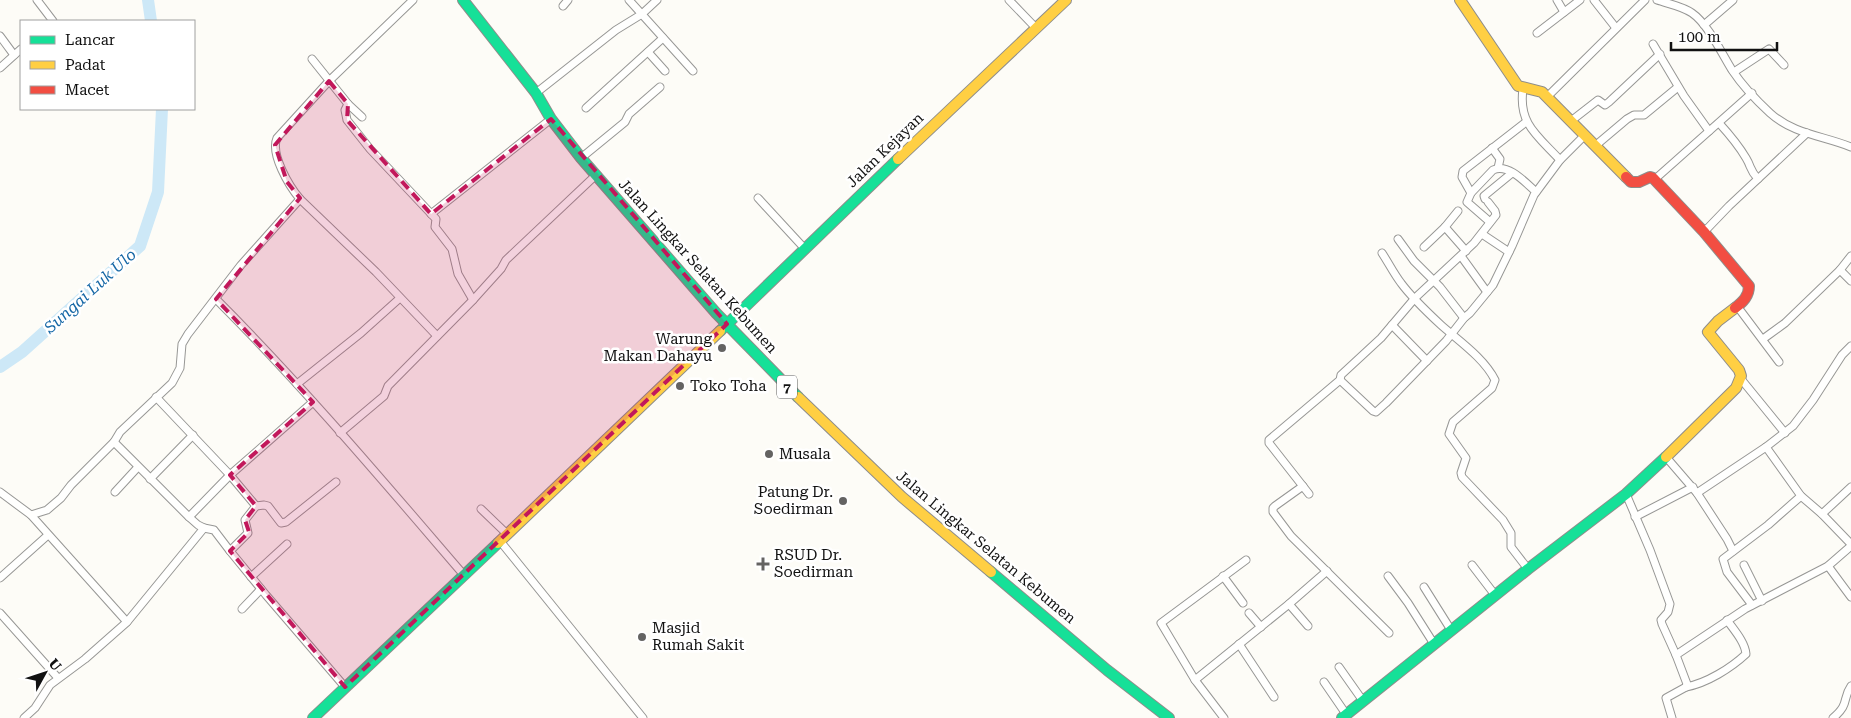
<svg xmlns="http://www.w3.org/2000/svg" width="1851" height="718" font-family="'Roboto Serif',serif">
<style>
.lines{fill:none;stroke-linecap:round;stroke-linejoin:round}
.river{stroke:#cde8f7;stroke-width:12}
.street-casing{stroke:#979795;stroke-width:9}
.fast-casing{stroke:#8e8d8b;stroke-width:12}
.slow-casing{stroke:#8e8d8b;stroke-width:12}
.jam-casing{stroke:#8e8d8b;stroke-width:12}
.street{stroke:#fffffe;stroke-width:7}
.fast{stroke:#16e098;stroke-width:10}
.slow{stroke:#ffcf43;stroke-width:10}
.jam{stroke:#f24e42;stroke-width:10}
.marked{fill:#c2185b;fill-opacity:0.2;stroke:#c2185b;stroke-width:4;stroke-dasharray:10 6;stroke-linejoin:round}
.poi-dot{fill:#646362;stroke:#fff;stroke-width:2}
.labels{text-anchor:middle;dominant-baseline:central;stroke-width:5;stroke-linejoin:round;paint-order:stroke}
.shield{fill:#fff;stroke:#585858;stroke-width:1}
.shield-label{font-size:14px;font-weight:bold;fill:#111}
.street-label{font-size:15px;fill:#111;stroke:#fff}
.poi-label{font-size:15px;fill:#111;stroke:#fff;text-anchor:start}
.water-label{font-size:16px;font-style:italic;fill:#1768a6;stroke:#fff}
</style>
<rect width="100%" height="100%" fill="#fdfcf7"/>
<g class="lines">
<g class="river">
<polyline points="148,0 151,21"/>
<polyline points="0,367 22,352 140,246 158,192 162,109"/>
</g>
<g class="street-casing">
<g id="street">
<polyline points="37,0 53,21"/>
<polyline points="629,0 693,71"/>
<polyline points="1009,0 1035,27"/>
<polyline points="1557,0 1564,12"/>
<polyline points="1594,0 1616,28"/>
<path d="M1657,0C1669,4 1682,6 1692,13C1708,24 1722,54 1732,70C1742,85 1757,101 1770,113C1793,134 1824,136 1851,147"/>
<polyline points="563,6 568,0"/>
<polyline points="1704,25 1733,0"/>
<polyline points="1537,33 1580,0"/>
<polyline points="0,36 14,55"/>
<polyline points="1653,44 1684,96 1709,131"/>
<polyline points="648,52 665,71"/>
<polyline points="312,59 348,104 362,117"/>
<polyline points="0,68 21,49"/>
<polyline points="1734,72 1769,49 1784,65"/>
<path d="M1523,89C1518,124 1538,136 1560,160"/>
<polyline points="536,93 616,30 642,14 657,0"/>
<polyline points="1547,97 1645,0"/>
<polyline points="348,104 345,110 347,120 370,149 436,219 435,227 452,249 458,274 473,300"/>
<polyline points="586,108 663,38"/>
<polyline points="1571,121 1598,100 1605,105 1609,102 1660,54"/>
<path d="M1719,123C1729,134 1739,146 1746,158C1752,168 1749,169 1758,179"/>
<polyline points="1595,146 1627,119 1634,115 1644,115 1678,87"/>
<polyline points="1492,148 1500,159 1498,168"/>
<polyline points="581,158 625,122 629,114 660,87"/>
<polyline points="1654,180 1752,93"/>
<polyline points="1471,193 1462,177 1463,171 1526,122"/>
<polyline points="758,198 805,249"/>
<polyline points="300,199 376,272 437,336"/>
<polyline points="1485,199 1484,196 1512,173"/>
<polyline points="431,214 551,119"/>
<path d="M1490,222L1467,202L1471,193L1493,170C1508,163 1525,182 1536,192"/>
<polyline points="1445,227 1466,251"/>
<polyline points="1704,232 1729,206 1807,133"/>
<polyline points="1482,234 1509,252"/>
<polyline points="1398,239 1414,261 1440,287 1464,318"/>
<polyline points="1424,247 1445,227 1458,211"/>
<path d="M1382,253C1388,262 1394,274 1401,283C1412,298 1427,312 1441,325C1459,341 1484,358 1495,380L1492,388L1453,422L1449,434L1466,458L1461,473L1462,477L1503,520L1511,533V547L1528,569"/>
<polyline points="1461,256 1487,292"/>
<polyline points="1851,256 1840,270 1851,281"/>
<path d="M216,299C303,386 383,481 463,574"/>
<polyline points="1737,306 1779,362"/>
<polyline points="1392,325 1427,361"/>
<polyline points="1763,339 1785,323 1840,270"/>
<polyline points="1741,379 1785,433"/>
<polyline points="1340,380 1373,411 1376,412 1386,403 1446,341 1464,318 1470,313 1493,285 1512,246 1534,195 1560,160 1585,135"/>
<polyline points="297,384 361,333 400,298"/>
<polyline points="156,397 230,475 256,506 264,505 268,506 281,523 286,522 336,482"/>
<polyline points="340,433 384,396 388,386 473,300 501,269 506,260 596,175"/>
<polyline points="1766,447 1801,496 1822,514 1851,544"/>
<polyline points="1666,457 1697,493 1727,539 1733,551"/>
<polyline points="150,479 193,435"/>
<polyline points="1303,486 1275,506 1273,508 1273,512 1291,536 1389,633"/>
<path d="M0,492L31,515L47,510L61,498L71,485L114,442L120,432L172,383L180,368L182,344L188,334L241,265L300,199C289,186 270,154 277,138L329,81L413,0"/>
<polyline points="115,492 138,467"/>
<polyline points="1697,493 1766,447 1793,426 1813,400 1842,355 1851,346"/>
<polyline points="1309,494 1269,443 1269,440 1340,380 1341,375 1381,338 1415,298 1474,243 1496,215 1495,211 1488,202"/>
<polyline points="1626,494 1650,550 1670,604 1668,612 1661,620 1662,624 1676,655"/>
<polyline points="481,509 507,534"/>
<polyline points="1822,514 1851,487"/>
<polyline points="31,515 127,622"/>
<polyline points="189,517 230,475 313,402"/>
<polyline points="1635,517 1693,487"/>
<polyline points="204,528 214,530 230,551 248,533 245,520 256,506"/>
<polyline points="500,541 643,718"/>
<polyline points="230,551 266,595 345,687"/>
<polyline points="1472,565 1495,595"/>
<polyline points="1744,565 1762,601"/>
<polyline points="1828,566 1851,597"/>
<polyline points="1223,576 1243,603"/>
<polyline points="1388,576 1408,603 1434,644"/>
<polyline points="251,577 287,544"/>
<polyline points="0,578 48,535"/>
<polyline points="1424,587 1451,630"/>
<polyline points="1289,604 1308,626"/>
<polyline points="1752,605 1727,572 1723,559 1768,525 1801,496"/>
<polyline points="242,609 261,589"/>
<polyline points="0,613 58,678"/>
<polyline points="1249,613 1261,627"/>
<polyline points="1239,644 1274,697"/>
<polyline points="1339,667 1363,701"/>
<polyline points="1195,680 1289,604 1327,571"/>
<polyline points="1324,682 1346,714"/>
<path d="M1686,687C1707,683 1731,668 1746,654C1745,642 1734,630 1727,620"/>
<polyline points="24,718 35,708 50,685 85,659 127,622 204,528 198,525 189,517 114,442"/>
<polyline points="1224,718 1195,680 1161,623 1246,560"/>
<polyline points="1672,718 1666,698 1686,687 1687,684 1676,655 1745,609 1828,566 1851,546"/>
<path d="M1833,718C1850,704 1842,699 1851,686"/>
</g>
</g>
<g class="fast-casing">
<g id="fast">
<polyline points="463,0 536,93 551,119 581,158 716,313 798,397"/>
<polyline points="720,331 898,159"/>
<polyline points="991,572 1107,670 1169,718"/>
<polyline points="313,718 498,543"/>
<polyline points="1342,718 1528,569 1626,494 1666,457"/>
</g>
</g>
<g class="slow-casing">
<g id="slow">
<polyline points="1460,0 1518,86 1542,92 1626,177"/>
<polyline points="898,159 1066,0"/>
<polyline points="798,397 902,497 991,572"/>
<polyline points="1666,457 1736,388 1741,376 1739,370 1708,332 1718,321 1735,308"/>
<polyline points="498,543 720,331"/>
</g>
</g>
<g class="jam-casing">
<path id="jam" d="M1626,177L1631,182H1639L1650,177L1653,178L1704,232L1749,286C1749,296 1743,302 1735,308"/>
</g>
<use href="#street" class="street"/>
<use href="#fast" class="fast"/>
<use href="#slow" class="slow"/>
<use href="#jam" class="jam"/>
</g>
<path class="marked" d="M329,81L348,104L347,120L431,214L551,119L727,324L345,687L230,551L249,532L245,520L256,506L230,475L313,402L216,299L300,198L287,182L275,145Z"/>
<g class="poi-dot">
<circle cx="722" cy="348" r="5"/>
<circle cx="680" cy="386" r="5"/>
<circle cx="769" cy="454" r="5"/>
<circle cx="843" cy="501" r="5"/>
<path d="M760.5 556.5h5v5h5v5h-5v5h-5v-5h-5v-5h5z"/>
<circle cx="642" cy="637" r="5"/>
</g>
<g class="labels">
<rect class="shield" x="777" y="375.5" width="20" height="23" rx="4"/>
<g class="shield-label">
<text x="787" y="387">7</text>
</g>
<g class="street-label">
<text transform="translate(885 150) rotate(-44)">Jalan Kejayan</text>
<text transform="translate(698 266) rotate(48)">Jalan Lingkar Selatan Kebumen</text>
<text transform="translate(986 547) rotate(40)">Jalan Lingkar Selatan Kebumen</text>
</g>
<g class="poi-label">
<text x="712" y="339" text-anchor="end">Warung<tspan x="712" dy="17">Makan Dahayu</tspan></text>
<text x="690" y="386">Toko Toha</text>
<text x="779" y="454">Musala</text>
<text x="833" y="492" text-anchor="end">Patung Dr.<tspan x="833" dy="17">Soedirman</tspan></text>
<text x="774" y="555">RSUD Dr.<tspan x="774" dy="17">Soedirman</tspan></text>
<text x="652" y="628">Masjid<tspan x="652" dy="17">Rumah Sakit</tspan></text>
</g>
<g class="water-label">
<text transform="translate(90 291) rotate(-42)">Sungai Luk Ulo</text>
</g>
</g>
<rect x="20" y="20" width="175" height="90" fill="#ffffff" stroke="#a0a0a0"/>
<rect x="30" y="36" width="25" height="8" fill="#16e098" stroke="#a0a0a0"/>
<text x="65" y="45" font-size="15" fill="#111111">Lancar</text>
<rect x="30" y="61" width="25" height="8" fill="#ffcf43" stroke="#a0a0a0"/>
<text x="65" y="70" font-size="15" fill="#111111">Padat</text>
<rect x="30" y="86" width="25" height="8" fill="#f24e42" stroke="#a0a0a0"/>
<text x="65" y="95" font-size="15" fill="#111111">Macet</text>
<g transform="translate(45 673) rotate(50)" stroke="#ffffff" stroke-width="4" paint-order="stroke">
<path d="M0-4L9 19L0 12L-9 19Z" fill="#111111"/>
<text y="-8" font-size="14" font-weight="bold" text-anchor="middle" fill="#111111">U</text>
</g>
<path d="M1671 42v8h106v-8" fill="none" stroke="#111111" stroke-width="2.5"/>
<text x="1678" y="42" font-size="15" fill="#111111" stroke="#ffffff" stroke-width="4" paint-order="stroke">100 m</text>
</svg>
